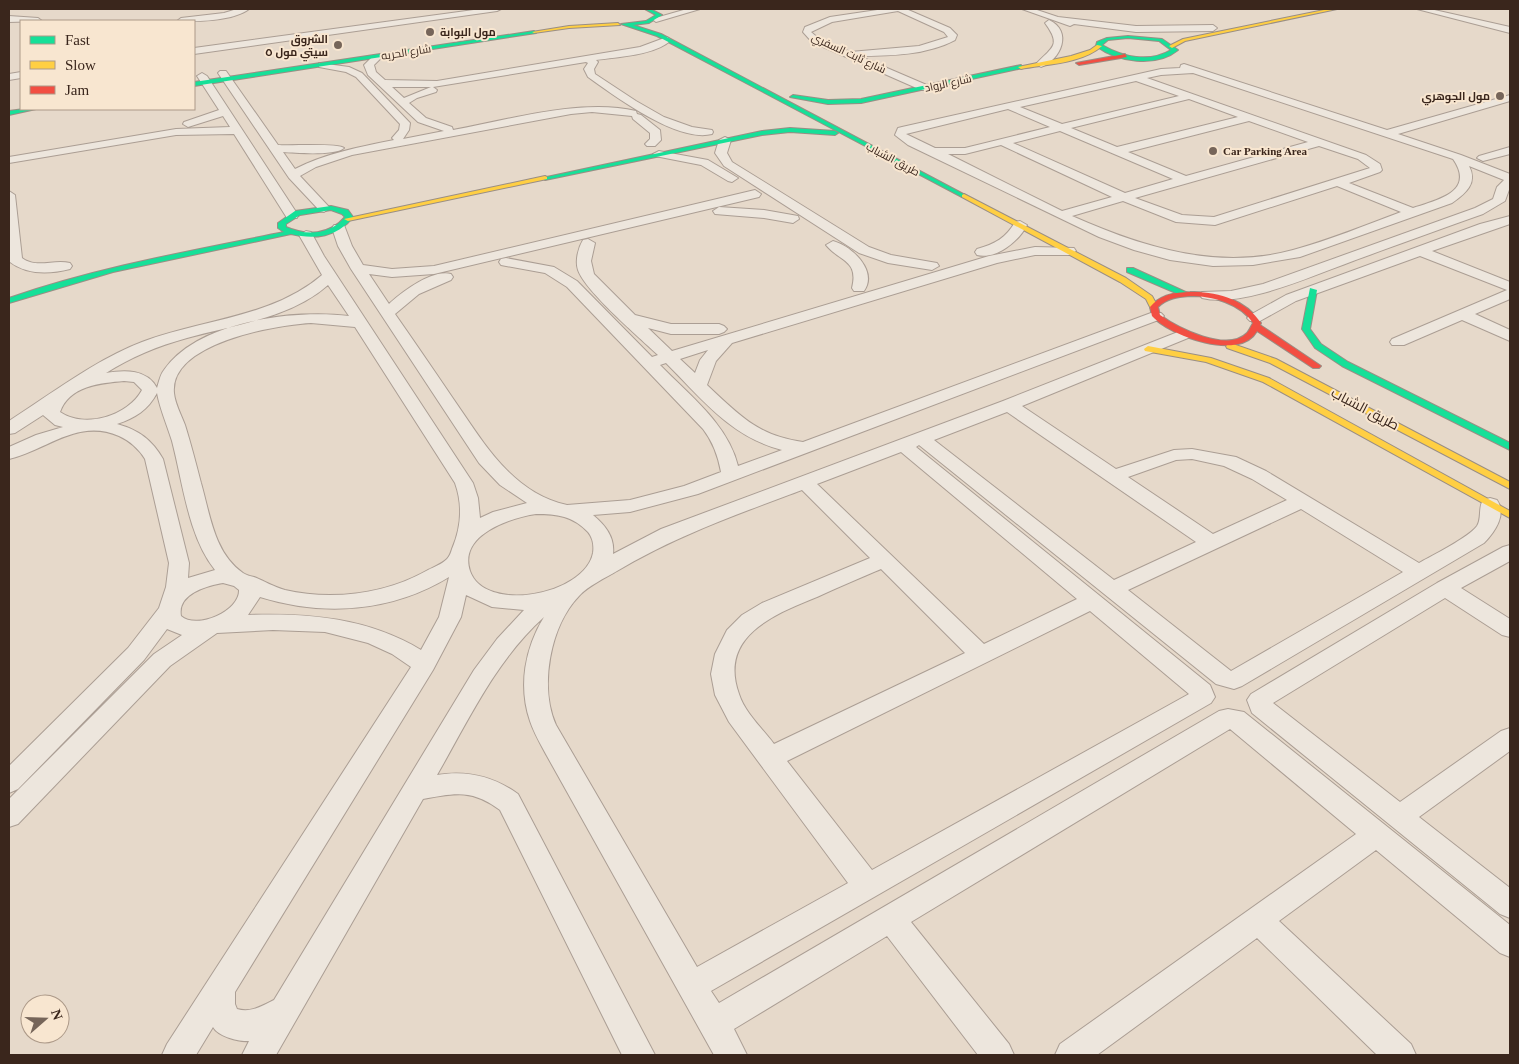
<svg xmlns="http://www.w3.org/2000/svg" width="1519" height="1064" font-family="'Times New Roman',Cairo,serif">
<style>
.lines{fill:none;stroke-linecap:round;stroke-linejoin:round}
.street-casing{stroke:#ab9e94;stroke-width:2}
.fast-casing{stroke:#9a8e84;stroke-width:2}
.slow-casing{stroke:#9a8e84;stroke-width:2}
.jam-casing{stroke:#9a8e84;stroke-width:2}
.street{fill:#ede6dd;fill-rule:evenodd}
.fast{fill:#16e098;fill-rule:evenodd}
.slow{fill:#ffcf43;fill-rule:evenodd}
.jam{fill:#f24e42;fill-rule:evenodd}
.poi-dot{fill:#766559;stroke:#f8e6d0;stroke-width:2}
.labels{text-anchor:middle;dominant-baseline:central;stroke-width:4;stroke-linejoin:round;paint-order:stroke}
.far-poi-label{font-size:11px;font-weight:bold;fill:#3a261c;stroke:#f8e6d0;text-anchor:start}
.far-street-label{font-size:11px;fill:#3a261c;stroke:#f8e6d0}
.street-label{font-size:14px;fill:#3a261c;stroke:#f8e6d0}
</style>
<rect width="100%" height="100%" fill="#e6d9ca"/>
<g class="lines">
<g class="street-casing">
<g id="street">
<path d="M237,9H249C234,21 195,22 177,21L181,18L224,13Z"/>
<polygon points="481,9 501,9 497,11 194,54 194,48"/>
<polygon points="687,9 700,9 656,22 652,19"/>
<path d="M884,9H906L950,28L957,35L955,40C927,55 890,56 859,56L929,86V90H921L812,42L803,32L805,27L830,17ZM898,11L944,32L948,37L919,46L850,52L818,38L811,32L832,22Z"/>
<polygon points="1022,9 1034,9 1058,17 1136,26 1213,25 1217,28 1213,31 1136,32 1074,24 1070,26"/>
<polygon points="1417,9 1430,9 1510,27 1510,33"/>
<polygon points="9,16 38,18 42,21 9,22"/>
<path d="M1049,20C1073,31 1061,60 1041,67L1036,64C1052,47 1062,46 1045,23Z"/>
<path d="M667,37L671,40C656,55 618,57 596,60L598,62L594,69L595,74L636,101L664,117L692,127L712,130L713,132L712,134C677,143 615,96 588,77L584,69L588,63L586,62L433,87L437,90L436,92L417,98L409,103L426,118L452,127L453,130C507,120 582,98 636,111L637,114L641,115L660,130L661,140L655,146H647L645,144L650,139V133L633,119L632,116L592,112L571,114L352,155L316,167L300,176L330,208L324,212L320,211L289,178L218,73L220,71H226L278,145C290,146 339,143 344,148C335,156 296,153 283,152L295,169C326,153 360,147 394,140L392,138L399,130L400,124L356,77L346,72L319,67V63L349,67L362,73L410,123L409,130L403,139L444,131L418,122L368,75L364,65L374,55H380L382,57L374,65L376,72L385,80L437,81L640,47ZM392,87H431L404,98Z"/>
<path d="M1184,64L1387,130L1510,95V101L1398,134L1461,155L1510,174V187L1505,201L1483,214C1440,229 1397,245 1353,261C1314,275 1243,308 1202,298L1200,295L1202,292L1231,291L1263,284L1475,208L1493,199L1497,187L1504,180L1469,166C1478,183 1466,193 1452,203L1300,257L1253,265L1213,266L1170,260L1134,250L1099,237L908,145L895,135L898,128L902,127L1161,69L1180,68L1181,65ZM1193,73L1453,159C1476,192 1437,200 1413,208L1349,183L1380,172L1382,170L1380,164L1366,155L1147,78L1161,75ZM1136,81L1179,96L1062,124L1020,107ZM1189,99L1238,117L1117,147L1071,128ZM1008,109L1050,127L965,148H935L906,134ZM1249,121L1308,142L1186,176L1128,152ZM1060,131L1173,179L1125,193L1013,143ZM1001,145L1112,197L1062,211L948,154H965ZM1319,146L1358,159L1370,168L1214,217L1182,215L1135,198ZM1337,186L1401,212C1366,225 1330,240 1293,250C1217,271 1142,247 1072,216L1123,201L1176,222L1215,225Z"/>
<polygon points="21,72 21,78 9,80 9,74"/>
<polygon points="202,73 207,76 298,215 297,218 287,218 234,134 176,135 9,163 9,157 176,129 230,127 223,116 188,127 183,124 184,122 219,110 197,76"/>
<polygon points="725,137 731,140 727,153 732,162 869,247 891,255 937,263 939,266 932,270 888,263 859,253 724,166 715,153 719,140"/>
<polygon points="1510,147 1510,154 1483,161 1477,158 1479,156"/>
<polygon points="659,151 708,160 738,178 732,182 728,181 701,165 655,156 653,154"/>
<path d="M755,190L761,194L759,197L434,274L392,277L369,274L389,304C402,292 432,269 451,274L453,277L451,280L419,294L395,314C414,341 433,369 452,397C482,440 511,493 567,505L630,500L684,486L721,472C718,456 713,442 703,429L567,287L545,273L501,265L499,262L501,259L506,258L554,267L577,281L652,357L658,355C640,338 585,291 578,270C575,261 578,248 583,240L588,239L595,243L591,261L594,274L635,315L671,324H719L724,326L727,329L724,332L719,334H671L648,328L672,351L989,256L1035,247L1074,248L1076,251L1069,255H1035L997,263L732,343L716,361L707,385C739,415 758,436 803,442L1151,313H1161L1164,316L1161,319L698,494L630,512L593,515C605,525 615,537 613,554L661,529L1003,401L1183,330L1188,332L1191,335L1188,338L1022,406L1116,469L1174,450L1192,449L1236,457L1266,471L1419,563C1433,555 1468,538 1477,526C1482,518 1478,508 1483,500L1490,498L1497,500C1507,514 1495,532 1484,543L1242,686L1234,689L1216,684L919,445L916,447L1210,685L1215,697L1211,703L711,991L719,1003L1219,711L1228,709L1244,712L1510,925V957L1500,953L1376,850L1279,921L1411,1044L1416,1055H1377L1257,938L1097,1055H1055L1060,1044L1356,834L1230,729L911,922L1009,1044L1014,1055H978L887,936L734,1029L747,1055H714L547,756C541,745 534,733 530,721C518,686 525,648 544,617C496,660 468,721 437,775C467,770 493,776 518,794L655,1055H622L500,810C472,789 455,793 423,799L276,1055H242L249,1041C238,1042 218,1036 213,1027L196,1055H162L167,1044L411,667L392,654L368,643L325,632L273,630L217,633L170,666L18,824L9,827V799L154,654L182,635L167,629L144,660L18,789L9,793V766L128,648L159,608L166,587L169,563L145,459C139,449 130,441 119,436C78,418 47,450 9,459V447L36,435L63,427L55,425L43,415L15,433L9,434V421C51,394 95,360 142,342C202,319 272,318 322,275L299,235L306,231L311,232L324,256L473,483L478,498L480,518L493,512L527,503L500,485L479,463L351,269L338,246L332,228L334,225H344L352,246L363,265L392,269L434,266ZM328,285L349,316C294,309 198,321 164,370C160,375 159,382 157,388C147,369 125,370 106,373C131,357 158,346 187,338C234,325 291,318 328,285ZM311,323L355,327L455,483C463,505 461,528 452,549C451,552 450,556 447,559C442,564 434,567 428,570C386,594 332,601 285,590C274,587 264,581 254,577C250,576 246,575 243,573C214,553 210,514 201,483C196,464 191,444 185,425C181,414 175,404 174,393C169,343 276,325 311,323ZM708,350L700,360L695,373L680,359ZM666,363C702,399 731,437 782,450L738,466C728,424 689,395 660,365ZM124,381L134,382L142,390C128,416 85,429 60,412C69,386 100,383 124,381ZM157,393C160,409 167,425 172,441C183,483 188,536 215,570L188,578L189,563L163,459C152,440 139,430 117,424C135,418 148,410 157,393ZM1007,412L1196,542L1114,580L934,440ZM901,452L1077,599L984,644L817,484ZM1192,459L1224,466L1252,479L1287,500L1213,534L1128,477L1176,460ZM802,490L870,558L762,603L742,615L727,630L715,654L711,674L715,695L729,722L848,883L697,967L556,725C539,687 550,626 579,596C588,586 605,578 617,571C675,536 738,514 802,490ZM1301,509L1403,572L1231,671L1128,590ZM536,514C557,514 573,516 588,532C593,538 594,546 593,553C585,595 485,614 470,571C458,535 510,518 536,514ZM881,569L965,653L774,744C763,729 745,713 739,694C718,636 775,614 817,597C838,587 860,578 881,569ZM449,577L439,617L421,650C368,618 309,613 248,615L260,597C324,617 392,612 449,577ZM223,583L234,586L239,590C240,611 197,630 181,616C177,594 206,586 223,583ZM466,595L492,607L524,610L497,639L474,670L274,1000C262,1006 251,1013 237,1009L235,1004V992L433,670L461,617ZM1090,611L1189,694L872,870L787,761Z"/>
<path d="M9,191L15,195L22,258C37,269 53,259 70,263L72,266L70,269C50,274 27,275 10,262Z"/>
<polygon points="719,207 764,210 798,216 799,219 793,223 764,218 715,214 713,211"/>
<polygon points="1510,216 1510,224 1432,251 1510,282 1510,299 1475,314 1510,330 1510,341 1462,320 1404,345 1392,345 1390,342 1392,339 1507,290 1420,256 1296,301 1260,321 1250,321 1247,318 1250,315 1286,295 1480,224"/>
<path d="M1020,221L1027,225C1019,241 996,260 977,255L975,252L977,249C995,244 1006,238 1015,222Z"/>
<path d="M833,241C852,246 878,271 864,291H854L852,288C859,260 840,262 826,245Z"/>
<polygon points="1510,545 1510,561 1461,588 1510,619 1510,637 1502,635 1445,598 1273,703 1400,802 1501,731 1510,728 1510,751 1419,817 1510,888 1510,918 1500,914 1252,713 1247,700 1251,694 1437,583 1503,547"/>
</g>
</g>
<g class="fast-casing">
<g id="fast">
<polygon points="645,9 650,9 662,15 649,23 633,25 661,34 967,196 962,197 657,36 621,24 646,21 656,15"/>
<polygon points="534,31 536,33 194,86 194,82"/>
<path d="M1128,36L1162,39L1178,50C1156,68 1117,62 1096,46L1097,42L1107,38ZM1128,38L1159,41L1171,50C1149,63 1123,57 1102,45L1108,40Z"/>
<polygon points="1021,65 1023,68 861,103 828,104 790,97 793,95 828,100 861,99"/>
<polygon points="24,109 36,109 9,115 9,111"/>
<polygon points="790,128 835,131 838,133 835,135 790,132 762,135 545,180 542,178 762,131"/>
<path d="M331,206L348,210L353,217C338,237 314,240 291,234L113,272L9,303V298C98,267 191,251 284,232L278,228V223L295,211ZM331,210L342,214L345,217C330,235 306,236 286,227V224L300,215Z"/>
<polygon points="1127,268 1133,268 1190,294 1183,296 1127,272"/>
<polygon points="1310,288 1317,290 1310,329 1321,344 1348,362 1510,443 1510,450 1342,366 1315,348 1302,329"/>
</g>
</g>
<g class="slow-casing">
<g id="slow">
<polygon points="1329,9 1337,9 1185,41 1172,48 1169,46 1183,39"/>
<polygon points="618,23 620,25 569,28 534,33 532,32 569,26"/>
<path d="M1097,45L1102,46C1081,64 1047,64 1021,69L1018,67L1071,56L1090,50Z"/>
<polygon points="545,176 547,177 547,179 348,221 344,219"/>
<polygon points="964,194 1126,278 1152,296 1158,307 1154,310 1151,309 1146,299 1120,282 962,197 962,195"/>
<polygon points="1230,343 1276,359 1510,482 1510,489 1270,363 1227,348 1226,346"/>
<polygon points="1148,346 1211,358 1269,378 1510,511 1510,518 1263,382 1206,362 1145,351 1144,349"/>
</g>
</g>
<g class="jam-casing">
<g id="jam">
<polygon points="1125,54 1127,57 1079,65 1076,63"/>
<path d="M1190,292C1217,291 1246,300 1261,323L1260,325L1321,366L1319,368H1313L1257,331C1240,362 1170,336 1152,316L1150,307C1160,295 1174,292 1190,292ZM1190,296C1212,296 1240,303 1253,323C1251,326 1249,331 1247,333C1227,353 1178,328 1160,315L1158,307C1167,298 1178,297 1190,296Z"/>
</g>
</g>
<use href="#street" class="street"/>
<use href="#fast" class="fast"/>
<use href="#slow" class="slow"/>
<use href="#jam" class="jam"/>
</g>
<g class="poi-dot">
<circle cx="430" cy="32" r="5"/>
<circle cx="338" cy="45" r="5"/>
<circle cx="1500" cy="96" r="5"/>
<circle cx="1213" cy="151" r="5"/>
</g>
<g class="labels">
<g class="far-poi-label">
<text x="440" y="32">مول البوابة</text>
<text x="328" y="39" text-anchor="end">الشروق<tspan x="328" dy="13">سيتي مول ٥</tspan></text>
<text x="1490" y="96" text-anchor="end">مول الجوهري</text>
<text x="1223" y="151">Car Parking Area</text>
</g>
<g class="far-street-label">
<text transform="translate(406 52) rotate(-9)">شارع الحريه</text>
<text transform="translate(849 53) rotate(25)">شارع ثابت السفري</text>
<text transform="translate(948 83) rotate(-12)">شارع الرواد</text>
<text transform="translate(893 159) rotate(28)">طريق الشباب</text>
</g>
<g class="street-label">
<text transform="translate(1365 409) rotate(28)">طريق الشباب</text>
</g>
</g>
<rect width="1519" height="1064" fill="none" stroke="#3a261c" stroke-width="20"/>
<rect x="20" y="20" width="175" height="90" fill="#f8e6d0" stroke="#ac9988"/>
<rect x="30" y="36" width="25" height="8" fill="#16e098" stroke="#ac9988"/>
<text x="65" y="45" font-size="15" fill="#3a261c">Fast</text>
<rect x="30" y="61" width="25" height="8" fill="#ffcf43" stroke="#ac9988"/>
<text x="65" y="70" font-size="15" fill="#3a261c">Slow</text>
<rect x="30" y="86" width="25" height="8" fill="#f24e42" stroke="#ac9988"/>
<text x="65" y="95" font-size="15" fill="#3a261c">Jam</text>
<g transform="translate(45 1019) rotate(70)"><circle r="24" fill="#f8e6d0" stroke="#ac9988"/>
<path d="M0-4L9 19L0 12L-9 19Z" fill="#766559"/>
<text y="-8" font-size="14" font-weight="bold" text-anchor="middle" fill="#3a261c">N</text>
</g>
</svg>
